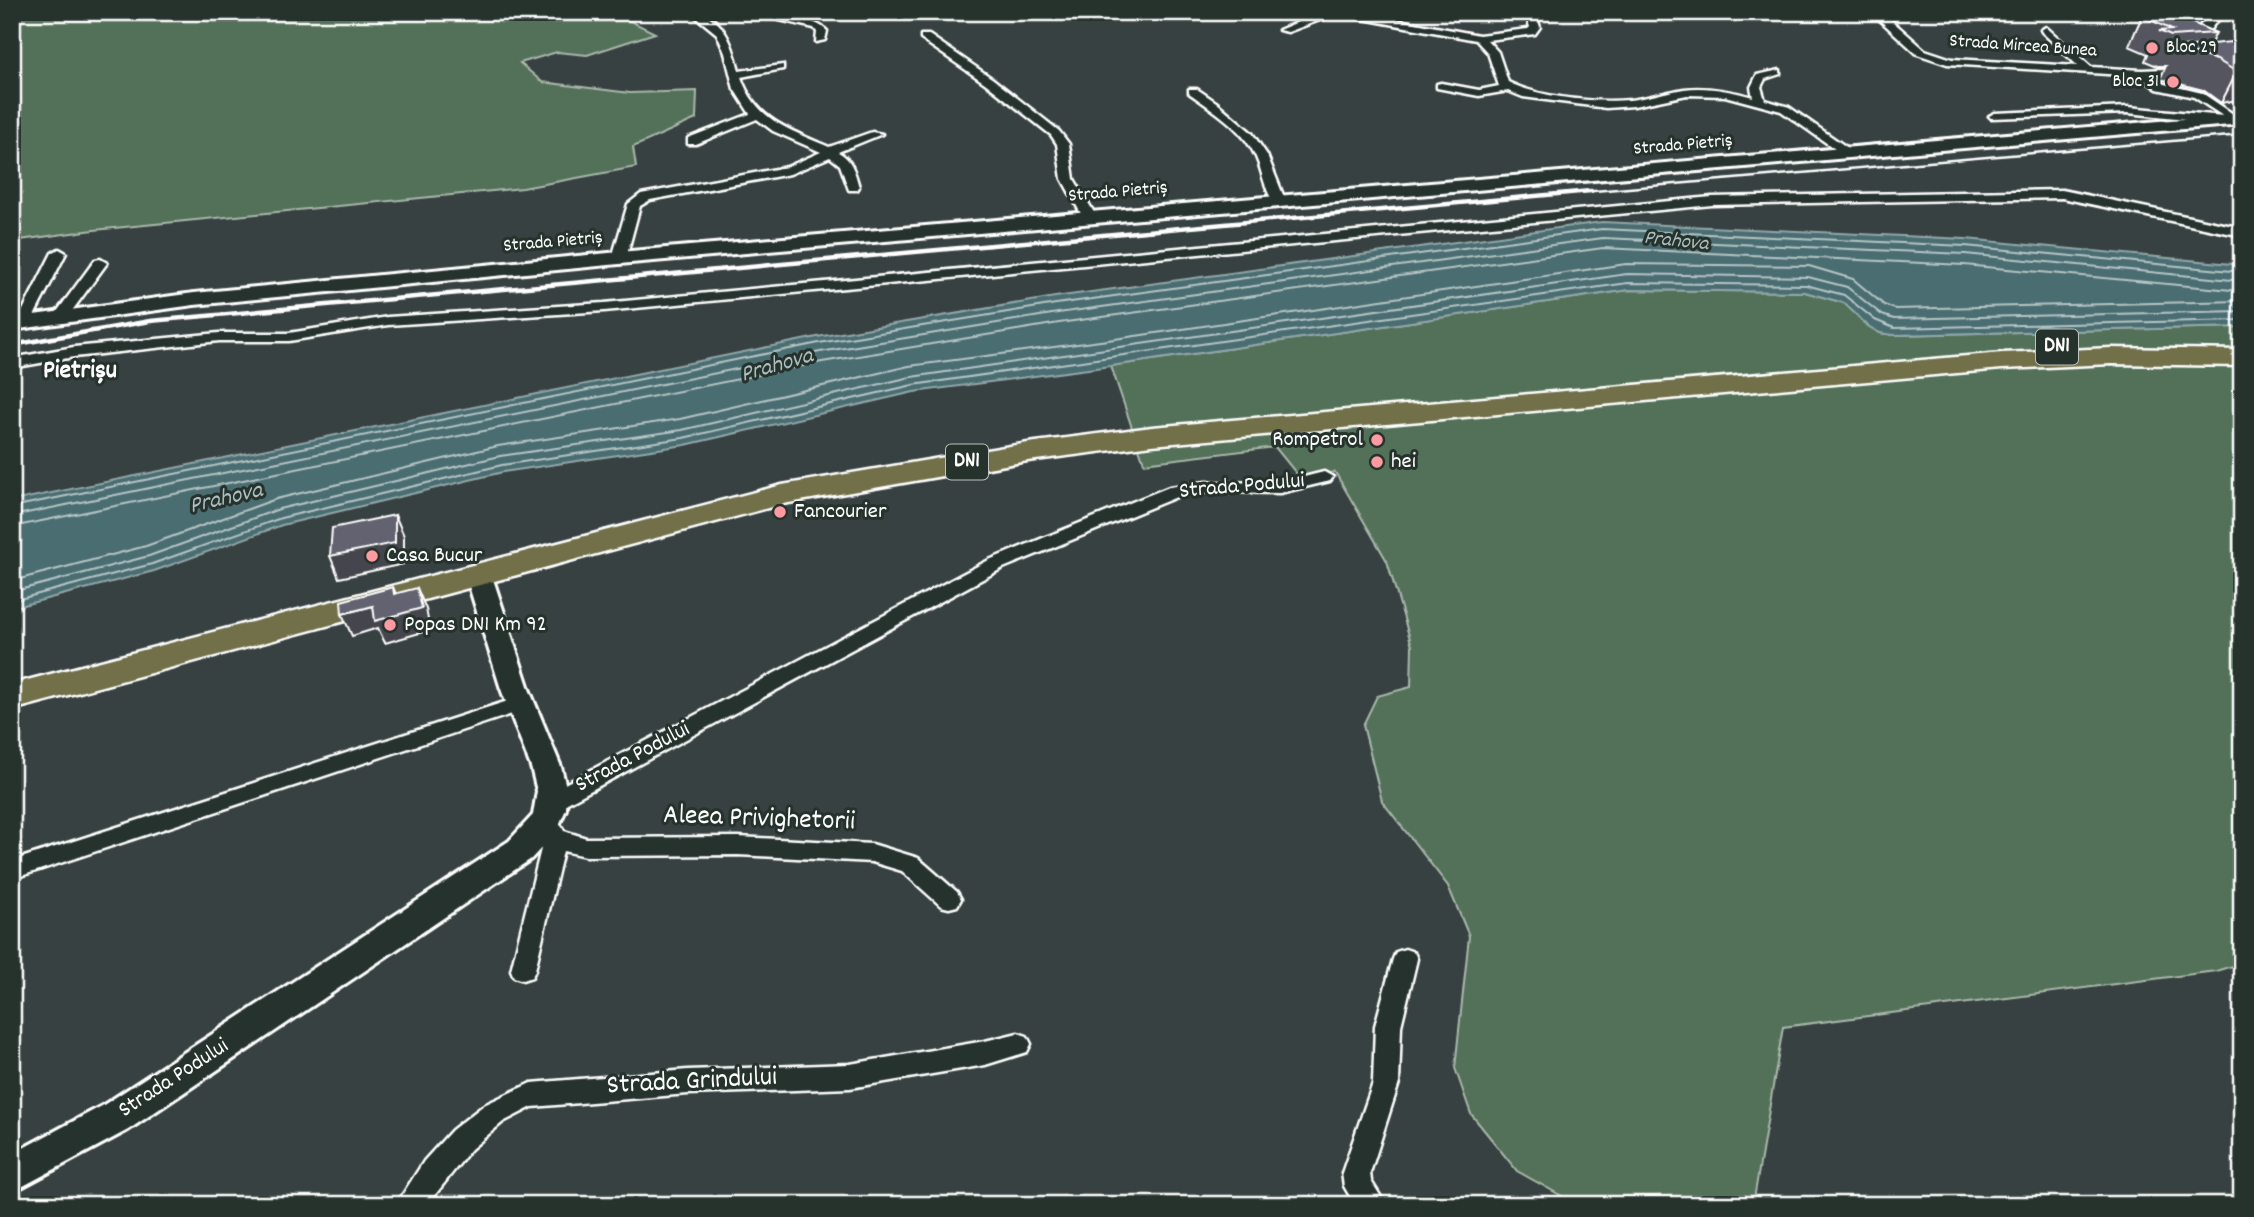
<svg xmlns="http://www.w3.org/2000/svg" width="2254" height="1217" font-family="Dekko,sans-serif">
<style>
.green{fill:#537159;stroke:#a9b8ac;stroke-width:2}
.water{fill:#4a6d71;stroke:#92a7aa;stroke-width:2}
.lines{fill:none;stroke-linecap:round;stroke-linejoin:round}
.shore{stroke:#b7c5c6;stroke-width:2}
.street-casing{stroke:#fff;stroke-width:5}
.secondary-casing{stroke:#fff;stroke-width:6}
.highway-casing{stroke:#fff;stroke-width:5}
.street{fill:#26332d;fill-rule:evenodd}
.secondary{fill:#26332d;fill-rule:evenodd}
.highway{fill:#71704a;fill-rule:evenodd}
.rail-far1{stroke:#fff;stroke-width:2.5}
.rail{stroke:#fff;stroke-width:4.5}
.wall{fill:#55545f;stroke:#fff;stroke-width:2}
.shaded-wall{fill:#45454e;stroke:#fff;stroke-width:2}
.building{fill:#63626f;stroke:#fff;stroke-width:2}
.poi-dot{fill:#ff9aa2;stroke:#26332d;stroke-width:2.5}
.labels{text-anchor:middle;dominant-baseline:central;stroke-width:6;stroke-linejoin:round;paint-order:stroke}
.far-street-label{font-size:19px;fill:#fff;stroke:#26332d}
.far-poi-label{font-size:19px;fill:#fff;stroke:#26332d;text-anchor:start}
.far-water-label{font-size:21px;font-style:italic;fill:#aebdbf;stroke:#26332d}
.shield{fill:#26332d;stroke:#bec2c0;stroke-width:2}
.shield-label{font-size:21px;font-weight:bold;fill:#fff}
.poi-label{font-size:23px;fill:#fff;stroke:#26332d;text-anchor:start}
.street-label{font-size:23px;fill:#fff;stroke:#26332d}
.water-label{font-size:24px;font-style:italic;fill:#aebdbf;stroke:#26332d}
.quarter-label{font-size:26px;font-weight:bold;fill:#fff;stroke:#26332d}
.near-street-label{font-size:28px;fill:#fff;stroke:#26332d}
</style>
<rect width="100%" height="100%" fill="#384141"/>
<filter id="ink" filterUnits="userSpaceOnUse"><feTurbulence type="fractalNoise" baseFrequency=".0143" numOctaves="2"/><feDisplacementMap in="SourceGraphic" scale="14" xChannelSelector="R" yChannelSelector="G"/><feConvolveMatrix kernelMatrix="1 2 1 2 8 2 1 2 1" color-interpolation-filters="sRGB"/></filter>
<g filter="url(#ink)">
<g class="green">
<polygon points="12,12 612,12 655,33 587,55 557,52 520,63 542,82 630,93 697,91 696,119 633,147 636,167 523,188 94,230 12,241"/>
<polygon points="1629,290 1805,292 1844,303 1868,326 1880,333 1894,335 2242,327 2242,963 2216,971 1783,1027 1753,1205 1578,1205 1517,1171 1471,1114 1455,1068 1469,936 1448,886 1382,801 1363,725 1377,696 1411,687 1412,646 1387,561 1335,472 1300,478 1275,447 1144,463 1111,366"/>
</g>
<polygon class="water" points="1602,222 1966,239 2242,265 2242,327 1894,335 1880,333 1868,326 1844,303 1805,292 1629,290 1111,366 914,392 685,445 503,472 282,525 154,571 12,608 12,501 817,337 1055,297"/>
<g class="lines">
<g class="shore">
<polyline points="12,507 819,343 1056,304 1602,229 1965,246 2242,272"/>
<polyline points="12,516 820,352 1058,313 1603,238 1965,254 2242,281"/>
<polyline points="12,527 822,362 1059,323 1603,248 1964,265 2242,291"/>
<polyline points="12,581 146,546 276,499 498,446 680,419 909,366 1108,340 1626,264 1809,266 1853,279 1884,305 1895,309 2242,301"/>
<polyline points="12,592 149,556 279,509 500,456 682,430 911,377 1627,274 1808,277 1847,287 1882,315 1894,319 2242,311"/>
<polyline points="12,601 152,564 281,518 502,465 683,438 913,385 1628,283 1806,285 1844,295 1875,320 1894,328 2242,320"/>
</g>
<g class="street-casing">
<g id="street">
<path d="M690,12C722,12 733,44 739,71L783,65V69L741,77C756,121 790,130 829,147L872,132L882,134L838,152C852,159 855,173 859,187L857,190H849L840,165L830,157L790,174L650,200L640,206L626,258L619,262L614,261L612,258L628,204L641,194L787,167L821,152L773,131L757,119L696,144H688V138L750,114L734,89L725,53L717,34Z"/>
<path d="M744,12C765,12 814,16 827,31L825,40L816,42L817,32L814,28Z"/>
<path d="M1322,12H1356L1479,35L1528,29L1530,27L1525,12H1535L1540,27L1535,34L1487,40L1498,52L1508,82C1540,98 1594,103 1630,100C1648,98 1666,92 1684,89C1707,86 1731,91 1753,97L1751,87L1757,75L1780,70V74L1765,79L1761,87L1765,100L1789,107L1855,153L1845,156L1781,111L1725,96L1687,95L1634,106L1606,108L1523,97L1508,91L1479,96L1437,88V84L1441,83L1479,90L1499,86L1488,53L1476,40L1336,14L1288,32L1279,30Z"/>
<polygon points="1871,12 1882,12 1925,50 1952,59 2078,66 2042,32 2041,30 2046,27 2091,67 2142,70 2190,68 2191,70 2186,73 2150,76 2164,84 2202,93 2242,120 2236,123 2229,121 2224,123 2128,113 1991,118 1989,116 1995,113 2128,107 2223,116 2194,97 2157,89 2139,76 1947,64 1917,54"/>
<path d="M2228,12C2192,38 2203,60 2242,72V79C2228,75 2210,71 2201,59C2185,37 2203,12 2228,12Z"/>
<polygon points="921,35 929,35 993,79 1059,131 1069,144 1074,179 1096,216 1094,219 1084,219 1062,179 1057,144 1051,135 985,83 921,39"/>
<path d="M1189,89H1197L1216,102L1252,133L1267,155L1285,200L1284,203H1274C1264,188 1263,173 1256,157C1243,128 1214,111 1189,93Z"/>
<polygon points="2062,190 2242,228 2242,236 2062,198 1712,205 604,311 388,325 289,341 219,341 74,357 12,368 12,358 74,347 219,333 289,333 388,317 604,303 1712,197"/>
<polygon points="59,249 66,253 31,322 24,326 19,325 17,322 52,253"/>
<polygon points="100,259 107,263 66,319 56,319 54,316 56,313 95,260"/>
<polygon points="1324,472 1333,477 1330,481 1280,493 1206,492 1179,496 1003,568 560,807 552,809 544,807 541,801 544,795 989,560 1169,487 1206,482 1280,483"/>
<polygon points="520,697 527,699 530,704 527,709 12,879 12,861"/>
<polygon points="550,817 558,820 564,831 586,838 738,837 872,844 918,858 957,892 961,899 957,906 949,908 941,906 902,871 872,862 738,855 586,856 563,851 535,970 532,977 523,980 514,977 511,970 544,837 539,826 542,820"/>
<polygon points="1405,949 1414,952 1417,959 1401,1026 1399,1083 1370,1173 1371,1181 1386,1205 1355,1205 1344,1186 1342,1173 1373,1083 1375,1026 1393,959 1396,952"/>
<polygon points="1018,1033 1027,1036 1031,1044 1027,1052 985,1065 850,1088 688,1094 532,1107 503,1122 471,1149 427,1205 396,1205 424,1161 452,1130 484,1105 531,1083 688,1070 850,1064 985,1041"/>
</g>
</g>
<g class="secondary-casing">
<g id="secondary">
<polygon points="2242,114 2242,124 619,264 194,305 12,330 12,318 194,293 619,252"/>
<polygon points="478,565 487,567 491,573 529,689 561,767 567,791 566,809 560,823 546,843 531,859 128,1130 12,1192 12,1154 102,1106 509,841 533,815 537,791 531,767 501,689 465,573 469,567"/>
</g>
</g>
<g class="highway-casing">
<polygon id="highway" points="2111,348 2242,350 2242,366 2111,364 2002,369 1152,445 1028,461 783,504 12,710 12,684 782,485 1028,443 1152,427 2002,353"/>
</g>
<use href="#street" class="street"/>
<use href="#secondary" class="secondary"/>
<use href="#highway" class="highway"/>
<polyline class="rail-far1" points="1571,193 2242,135"/>
<polyline class="rail" points="12,345 150,321 1591,191"/>
</g>
<polygon class="wall" points="2142,16 2216,33 2210,45 2242,46 2242,99 2221,103 2203,90 2160,79 2166,66 2157,66 2145,61 2148,54 2129,46"/>
<g class="shaded-wall">
<polygon points="2242,71 2242,99 2221,103 2237,72"/>
<polygon points="395,515 404,536 404,564 339,578 330,556"/>
<polygon points="393,587 402,609 417,588 426,609 430,630 385,643 378,628 352,636 342,614 373,606 394,594"/>
</g>
<g class="building">
<polygon points="2172,14 2216,33 2171,36 2159,31 2172,30 2142,16"/>
<polygon points="2231,42 2242,46 2242,71 2237,72 2217,60 2174,48"/>
<polygon points="395,515 395,543 330,556 332,528"/>
<polygon points="393,587 394,594 417,588 422,608 375,621 373,606 342,614 341,601"/>
</g>
</g>
<g class="poi-dot">
<circle cx="2152" cy="48" r="7"/>
<circle cx="2173" cy="82" r="7"/>
<circle cx="1377" cy="440" r="7"/>
<circle cx="1377" cy="462" r="7"/>
<circle cx="780" cy="512" r="7"/>
<circle cx="372" cy="556" r="7"/>
<circle cx="390" cy="625" r="7"/>
</g>
<g class="labels">
<g class="far-street-label">
<text transform="translate(2023 47) rotate(4)">Strada Mircea Bunea</text>
<text transform="translate(1683 146) rotate(-5)">Strada Pietriș</text>
<text transform="translate(1118 193) rotate(-5)">Strada Pietriș</text>
<text transform="translate(553 243) rotate(-5)">Strada Pietriș</text>
</g>
<g class="far-poi-label">
<text x="2166" y="48">Bloc 29</text>
<text x="2159" y="82" text-anchor="end">Bloc 31</text>
</g>
<g class="far-water-label">
<text transform="translate(1676 242) rotate(6)">Prahova</text>
</g>
<g class="shield">
<rect x="2036" y="329.5" width="42" height="35" rx="5"/>
<rect x="946" y="444.5" width="42" height="35" rx="5"/>
</g>
<g class="shield-label">
<text x="2057" y="347">DN1</text>
<text x="967" y="462">DN1</text>
</g>
<g class="poi-label">
<text x="1363" y="440" text-anchor="end">Rompetrol</text>
<text x="1391" y="462">hei</text>
<text x="794" y="512">Fancourier</text>
<text x="386" y="556">Casa Bucur</text>
<text x="404" y="625">Popas DN1 Km 92</text>
</g>
<g class="street-label">
<text transform="translate(1242 487) rotate(-5)">Strada Podului</text>
<text transform="translate(633 758) rotate(-28)">Strada Podului</text>
<text transform="translate(174 1079) rotate(-33)">Strada Podului</text>
</g>
<g class="water-label">
<text transform="translate(777 366) rotate(-16)">Prahova</text>
<text transform="translate(226 499) rotate(-13)">Prahova</text>
</g>
<g class="quarter-label">
<text x="80" y="371">Pietrișu</text>
</g>
<g class="near-street-label">
<text transform="translate(759 820) rotate(2)">Aleea Privighetorii</text>
<text transform="translate(692 1083) rotate(-3)">Strada Grindului</text>
</g>
</g>
<rect width="2254" height="1217" fill="none" stroke="#26332d" stroke-width="42"/>
<rect x="21" y="21" width="2212" height="1175" fill="none" stroke="#fff" stroke-width="2.5" filter="url(#ink)"/>
</svg>
